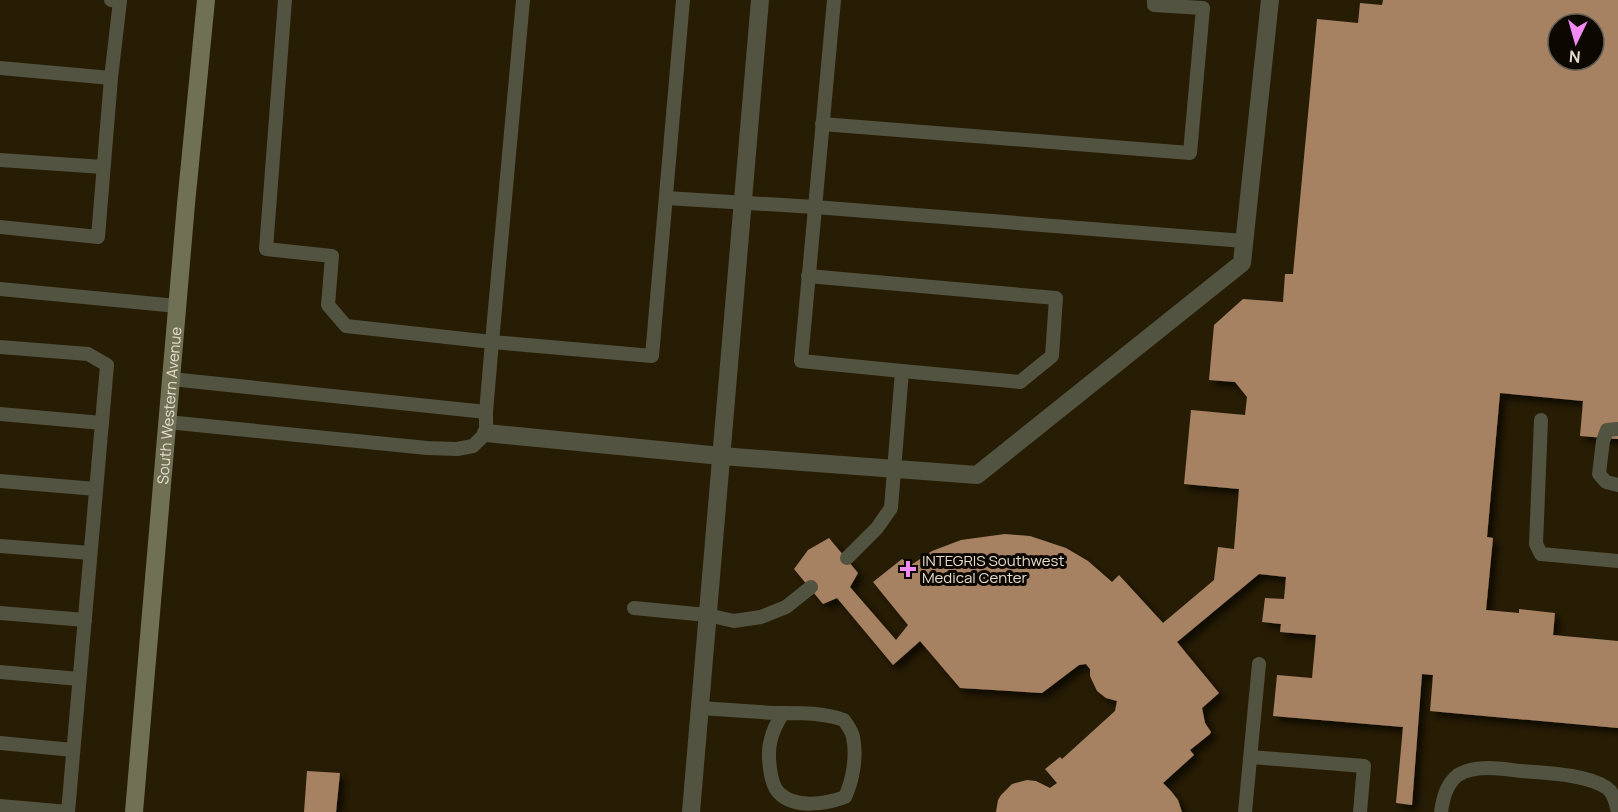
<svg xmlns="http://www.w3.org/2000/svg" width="1618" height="812" font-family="Manrope,sans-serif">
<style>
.building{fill:#a68264;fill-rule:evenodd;filter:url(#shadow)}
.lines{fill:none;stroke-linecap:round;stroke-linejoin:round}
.lane{stroke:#525341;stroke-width:14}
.street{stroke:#525341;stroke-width:18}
.secondary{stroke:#707154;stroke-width:18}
.poi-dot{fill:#f28af3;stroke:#0c0701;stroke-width:2}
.labels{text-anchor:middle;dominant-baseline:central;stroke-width:6;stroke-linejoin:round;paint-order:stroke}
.street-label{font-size:15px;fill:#e4ddce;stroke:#0c0701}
.poi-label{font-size:15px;fill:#e4ddce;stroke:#0c0701;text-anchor:start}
</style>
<defs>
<filter id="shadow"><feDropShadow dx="5.5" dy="5.5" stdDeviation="3" flood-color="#0009"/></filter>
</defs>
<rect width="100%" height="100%" fill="#271c04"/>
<g class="building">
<path d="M1383,0H1618V439L1580,436L1583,401L1500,393L1487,537L1493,538L1486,610L1519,613V609L1555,613L1553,635L1618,641V728L1430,711L1433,675L1422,674L1412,805L1396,803L1403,727L1273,716L1277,675L1312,678L1316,635L1280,632L1281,624L1262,622L1265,598L1284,599L1286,577L1259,574L1177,642L1219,693L1202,708L1205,723L1211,732L1210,734L1190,750L1194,755L1163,783L1171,791L1178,800L1182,812H996L998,800L1001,795L1012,784L1027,780L1036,781L1050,788L1057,783L1045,769L1060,757L1062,759L1115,711L1117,701L1106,698L1097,691L1090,676V669L1086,664L1079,665L1042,693L960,688L920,641L893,665L837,598L823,604L794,569L808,550L829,538L858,573L850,587L896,640L908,625L873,582L902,559L911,565L932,551L961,540L1005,534L1030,536L1066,548L1088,561L1112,582L1119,575L1163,623L1214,580L1218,547L1234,549L1239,489L1184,484L1191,410L1245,415L1247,397L1235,382L1209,380L1214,325L1243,299L1283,302L1285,274H1293L1317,19L1358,23L1360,3L1382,5ZM1558,24H1594V60H1558Z"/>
<polygon points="307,771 340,773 336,812 304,812"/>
</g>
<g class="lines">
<g class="lane">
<polyline points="285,0 266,249 332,256 328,305 346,326 492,342 652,356 683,0"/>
<polyline points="834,0 801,361 902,371 891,508 877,528 847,558"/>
<polyline points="0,68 111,78 120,1 111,0"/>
<polyline points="822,124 1190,153 1203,8 1154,5 1154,0"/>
<polyline points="0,160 103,167"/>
<polyline points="666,198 815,207 1244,241"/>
<polyline points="0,227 98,237 111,78"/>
<polyline points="808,276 1056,298 1052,356 1020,382 902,371"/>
<polyline points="0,289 177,306"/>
<polyline points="0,347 88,354 107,365 68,812"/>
<polyline points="171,379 486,412"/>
<polyline points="0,414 102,423"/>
<polyline points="1541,420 1536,544 1541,554 1618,561"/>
<polyline points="167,422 427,448 457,449 473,446 486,433 486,412 492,342 523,0"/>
<polyline points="1618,429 1607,430 1603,441 1599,474 1606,482 1618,485"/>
<polyline points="0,481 96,489"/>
<polyline points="0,546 90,553"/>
<polyline points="634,608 707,615 734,621 761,617 786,607 811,587"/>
<polyline points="0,613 85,620"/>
<polyline points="0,672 79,679"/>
<path d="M700,708L774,713C798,713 821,712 844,720C847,725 852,731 853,737C857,756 853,780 845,797C826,804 795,809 779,793C769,783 767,751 771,739C773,730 778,721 783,713"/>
<polyline points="0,743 73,750"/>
<polyline points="1251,757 1364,766 1360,812"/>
<polyline points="0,806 68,812"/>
<polyline points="1245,812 1259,664"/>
<path d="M1441,812C1443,799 1446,784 1458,775C1466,770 1479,768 1489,768C1500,768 1511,770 1521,771C1545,773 1587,774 1607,788C1614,793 1616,803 1618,812"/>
</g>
<g class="street">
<polyline points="486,433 721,456 977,475 1242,263 1270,0"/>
<polyline points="691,812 760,0"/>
</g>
<path class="secondary" id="s1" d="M134,812L186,204L206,0"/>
</g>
<path class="poi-dot" d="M905 560h6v6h6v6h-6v6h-6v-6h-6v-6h6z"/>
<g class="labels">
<g class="street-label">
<text stroke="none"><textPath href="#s1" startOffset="408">South Western Avenue</textPath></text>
</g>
<g class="poi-label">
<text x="922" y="560">INTEGRIS Southwest<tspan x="922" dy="17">Medical Center</tspan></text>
</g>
</g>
<g transform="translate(1576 42) rotate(185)"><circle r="28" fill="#0c0701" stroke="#625d53" stroke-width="1.5"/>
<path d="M0-4.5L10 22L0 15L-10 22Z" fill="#f28af3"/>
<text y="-9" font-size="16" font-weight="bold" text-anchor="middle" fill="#e4ddce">N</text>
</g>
</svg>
